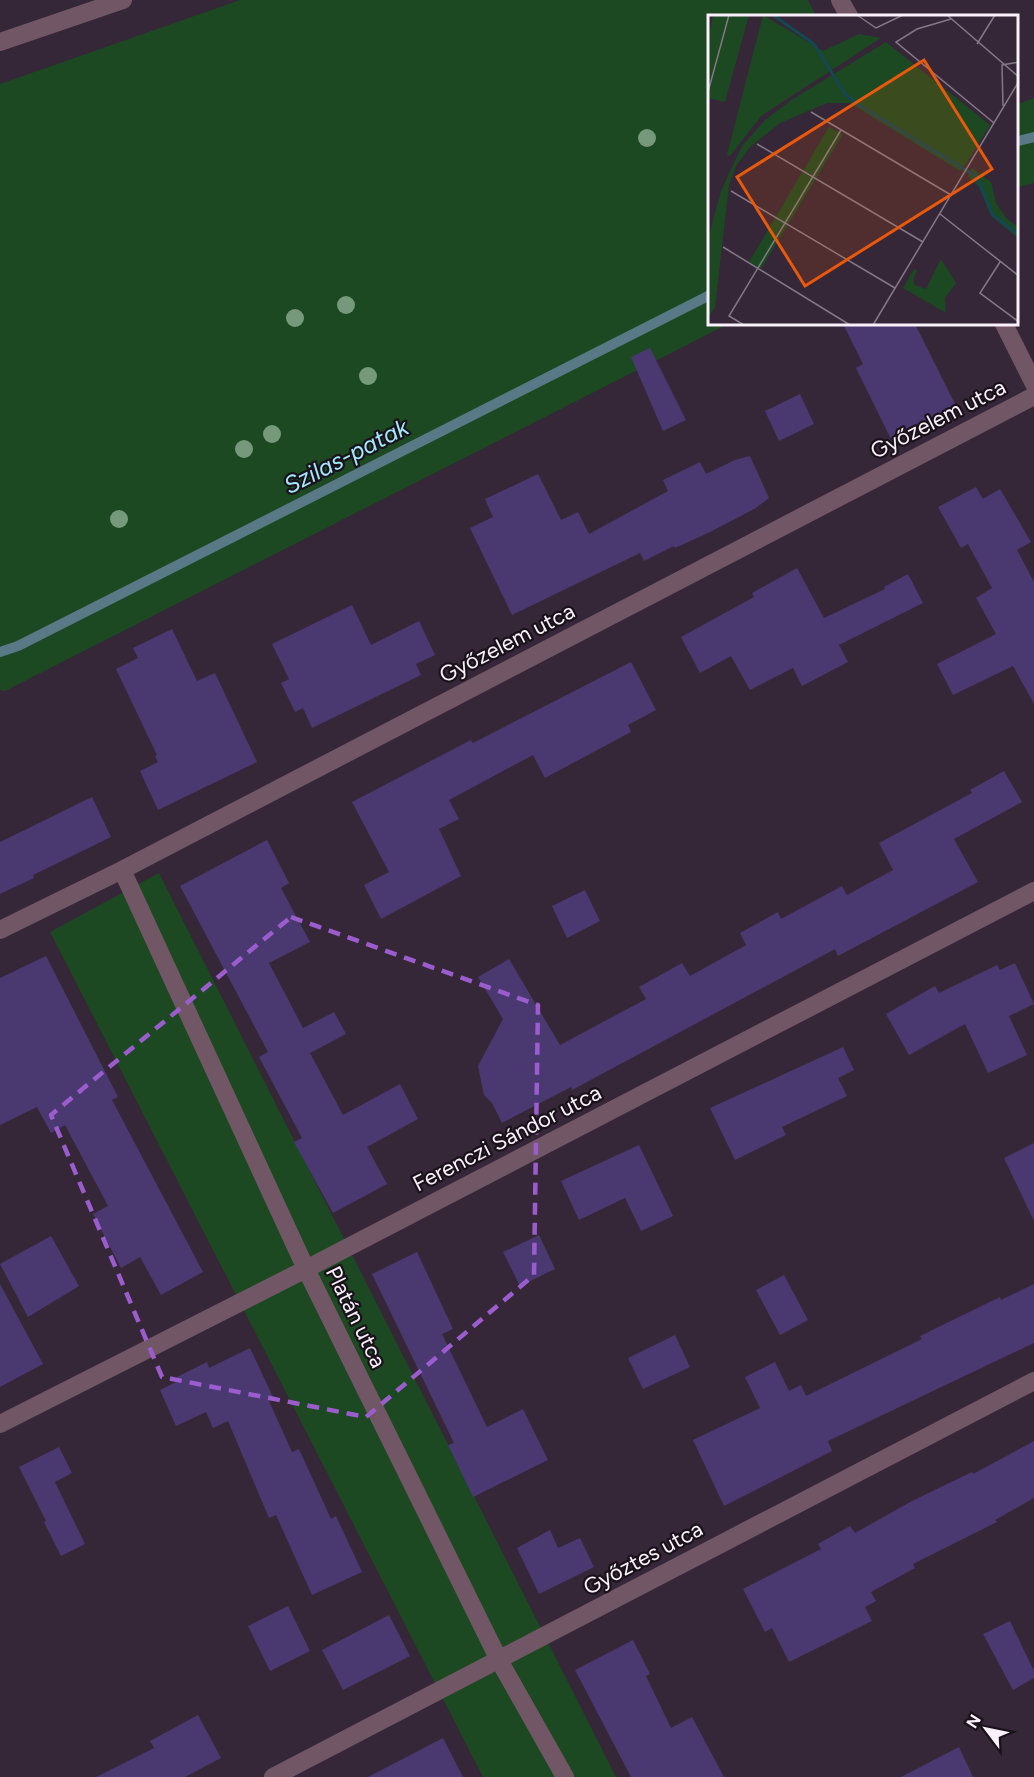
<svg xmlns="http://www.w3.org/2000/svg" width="1034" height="1777" viewBox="0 0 1034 1777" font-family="Figtree,sans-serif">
	<rect width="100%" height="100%" fill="#352737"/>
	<path fill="#1c4922" d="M 240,0 L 808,0 L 816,16 L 710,16 L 710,324 L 728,324 L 5,691 L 0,690 L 0,84 Z
		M 1034,98 L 1034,183 L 1018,187 L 1018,104 Z
		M 159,873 L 616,1777 L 483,1777 L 50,932 Z"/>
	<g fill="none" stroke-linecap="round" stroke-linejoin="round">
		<path stroke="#5a7986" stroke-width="10" d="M 1018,141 L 1034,137
			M 0,652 L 18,646 L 710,295"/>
	</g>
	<path fill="#4a3971" d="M 843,324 L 915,324 L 956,406 L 891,439 L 856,368 L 863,364 Z
		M 650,348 L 686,420 L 663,431 L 631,357 Z
		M 800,394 L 814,424 L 779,441 L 765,411 Z
		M 750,456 L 769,498 L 756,508 L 710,532 L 675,548 L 674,546 L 644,561 L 640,553 L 512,615 L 470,528 L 493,517 L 485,499 L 538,474 L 561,520 L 578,512 L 589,534 L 668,491 L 663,480 L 700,462 L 706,474 L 735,460 Z
		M 976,487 L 983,499 L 1000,489 L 1031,542 L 1017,550 L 1034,582 L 1034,704 L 1013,666 L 953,695 L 937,664 L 996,634 L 976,598 L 992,588 L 968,544 L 961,548 L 938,507 Z
		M 797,568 L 824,618 L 885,589 L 884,587 L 908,574 L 923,603 L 839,645 L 848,662 L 802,686 L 793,668 L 750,690 L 731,656 L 700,673 L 681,637 L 754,597 L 752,593 Z
		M 352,605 L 371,645 L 419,621 L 435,655 L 416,664 L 421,675 L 312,728 L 303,708 L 295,712 L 281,683 L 289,679 L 272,644 Z
		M 172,629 L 197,681 L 215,673 L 257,762 L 158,810 L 140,771 L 158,762 L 155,756 L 157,755 L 116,669 L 138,658 L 133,648 Z
		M 631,662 L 656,710 L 628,725 L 631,732 L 545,778 L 533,755 L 449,800 L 459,819 L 439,829 L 461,876 L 381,919 L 364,885 L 389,872 L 352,802 L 471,740 L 473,743 Z
		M 1004,771 L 1022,802 L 954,839 L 978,882 L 838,956 L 835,949 L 572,1090 L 571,1087 L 502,1123 L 492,1103 L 484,1095 L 478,1066 L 503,1019 L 478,977 L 509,959 L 560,1045 L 646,999 L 639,987 L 682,963 L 690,976 L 746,945 L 740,933 L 778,912 L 781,919 L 842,886 L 847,895 L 893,870 L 879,843 L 972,793 L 970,790 Z
		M 92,797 L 111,837 L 33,875 L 34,878 L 0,894 L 0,842 Z
		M 267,840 L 289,883 L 281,888 L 310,942 L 269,963 L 303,1028 L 334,1012 L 346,1034 L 310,1053 L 343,1115 L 400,1084 L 418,1119 L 367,1147 L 387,1184 L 333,1213 L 294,1142 L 302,1138 L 259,1057 L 268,1052 L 180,886 Z
		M 585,890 L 600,921 L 567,938 L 552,906 Z
		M 46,956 L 118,1097 L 112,1100 L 203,1272 L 161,1295 L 140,1257 L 121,1268 L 93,1214 L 108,1206 L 65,1125 L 51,1133 L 37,1107 L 0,1125 L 0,978 Z
		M 1015,963 L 1034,1004 L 1009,1016 L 1027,1055 L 988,1073 L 965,1024 L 909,1055 L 886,1014 L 935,986 L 939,993 L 997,965 L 1000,970 Z
		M 843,1047 L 854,1070 L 838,1078 L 847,1096 L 782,1127 L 786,1135 L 735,1160 L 710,1108 Z
		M 1034,1143 L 1034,1221 L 1004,1158 Z
		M 639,1145 L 673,1216 L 641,1231 L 625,1198 L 579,1220 L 561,1181 Z
		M 539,1235 L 555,1269 L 520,1286 L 503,1252 Z
		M 51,1236 L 79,1286 L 28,1317 L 0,1264 Z
		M 417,1252 L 453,1329 L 442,1334 L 487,1427 L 523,1409 L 548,1460 L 473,1497 L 448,1445 L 454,1443 L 372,1274 Z
		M 784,1275 L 808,1320 L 780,1335 L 756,1290 Z
		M 0,1284 L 43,1364 L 0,1387 Z
		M 1034,1284 L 1034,1343 L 828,1441 L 832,1451 L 724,1506 L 693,1440 L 760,1408 L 745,1377 L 775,1362 L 789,1391 L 801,1385 L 806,1396 L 922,1339 L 920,1336 L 1000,1297 L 1001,1300 Z
		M 675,1335 L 690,1367 L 643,1389 L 628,1358 Z
		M 250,1348 L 274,1399 L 269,1401 L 292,1452 L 299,1449 L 331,1519 L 336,1516 L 362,1572 L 312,1595 L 276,1515 L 269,1518 L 228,1421 L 213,1428 L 206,1412 L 176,1426 L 160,1390 L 178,1381 L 177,1377 L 207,1362 L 209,1368 Z
		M 1034,1441 L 1034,1498 L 995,1520 L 997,1522 L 913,1564 L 915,1568 L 871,1592 L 876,1601 L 865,1607 L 872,1621 L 789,1662 L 772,1628 L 765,1632 L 743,1589 L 821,1549 L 818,1544 L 850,1526 L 855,1533 L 912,1501 L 972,1472 L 973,1474 Z
		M 59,1447 L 72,1473 L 55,1482 L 85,1544 L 61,1556 L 44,1522 L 46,1521 L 19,1467 Z
		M 550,1530 L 558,1548 L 580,1538 L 594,1567 L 539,1594 L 517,1548 Z
		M 288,1606 L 310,1651 L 270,1671 L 248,1626 Z
		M 389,1615 L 410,1656 L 343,1690 L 322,1650 Z
		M 1010,1621 L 1034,1671 L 1034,1678 L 1013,1690 L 983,1634 Z
		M 633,1640 L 650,1674 L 646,1676 L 671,1728 L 692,1717 L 724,1777 L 631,1777 L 575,1670 Z
		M 198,1715 L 221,1758 L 185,1777 L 96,1777 L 154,1748 L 150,1741 Z
		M 443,1738 L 463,1777 L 368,1777 Z
		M 959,1747 L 973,1777 L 901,1777 Z"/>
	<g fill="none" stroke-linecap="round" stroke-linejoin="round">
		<path stroke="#715665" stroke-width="18" d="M 840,0 L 849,16
			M 0,42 L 123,0
			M 1004,324 L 1034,384
			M 122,870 L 306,1269 L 499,1660 L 565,1777
			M 0,930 L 122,870 L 1034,396
			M 0,1424 L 306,1269 L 1034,891
			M 273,1777 L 1034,1381"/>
	</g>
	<g fill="#75997a">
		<circle cx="647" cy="138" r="9"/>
		<circle cx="346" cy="305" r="9"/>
		<circle cx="295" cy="318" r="9"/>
		<circle cx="368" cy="376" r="9"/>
		<circle cx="272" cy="434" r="9"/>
		<circle cx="244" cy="449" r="9"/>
		<circle cx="119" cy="519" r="9"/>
	</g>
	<path fill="none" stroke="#9b5dce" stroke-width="4.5" stroke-dasharray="12 8" stroke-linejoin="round" d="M 291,917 L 538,1005 L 534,1275 L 366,1417 L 162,1377 L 51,1115 Z"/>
	<g text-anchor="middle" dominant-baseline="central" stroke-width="4.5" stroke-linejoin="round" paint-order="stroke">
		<g font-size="22" fill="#fbf1fc" stroke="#19121a">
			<text transform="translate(938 419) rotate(-27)">Győzelem utca</text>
			<text transform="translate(507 643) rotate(-27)">Győzelem utca</text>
			<text transform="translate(507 1138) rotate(-27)">Ferenczi Sándor utca</text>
			<text transform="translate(356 1317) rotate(64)">Platán utca</text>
			<text transform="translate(643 1558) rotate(-28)">Győztes utca</text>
		</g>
		<g font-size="24" font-style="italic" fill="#a3e7fb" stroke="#19121a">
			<text transform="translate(346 456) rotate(-27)">Szilas-patak</text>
		</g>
	</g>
	<g transform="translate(708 15)">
		<rect width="310" height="310" fill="#352737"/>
		<path d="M 5,0 L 41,0 L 17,87 L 0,83 L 0,25 ZM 55,0 L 115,36 L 151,19 L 173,23 L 53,101 L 22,141 L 19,140 ZM 178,27 L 282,110 L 258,149 L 252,156 L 142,88 L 119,88 L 72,108 L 42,132 L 28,151 L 21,170 L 7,292 L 0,303 L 0,224 L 13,176 L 34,131 L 57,105 L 85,84 ZM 121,112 L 135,119 L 53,254 L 41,247 ZM 264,153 L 283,167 L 288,188 L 299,204 L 310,212 L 310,223 L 283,201 L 271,172 L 260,161 ZM 233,244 L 248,268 L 237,283 L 238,298 L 195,273 L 206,254 L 209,255 L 205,265 L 207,270 L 218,274 Z" fill="#1c4922"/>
		<path fill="none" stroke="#154653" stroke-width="3" d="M 65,0 L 106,29 L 137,79 L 149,89 L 269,162 L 285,200 L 311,220"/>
		<path fill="none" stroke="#847886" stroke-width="1.5" d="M 149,0 L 168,13 L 195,0M 239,0 L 311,62M 243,4 L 209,14 L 188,27 L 286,108M 269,29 L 287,0M 0,77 L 21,0M 295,91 L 294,50 L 311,47M 103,97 L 243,180M 49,129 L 215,227M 23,176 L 187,273M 232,199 L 311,261M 15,232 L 142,310M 292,247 L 272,278 L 311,307M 36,310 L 21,301 L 133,115M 165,310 L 311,66"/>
		<path fill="#e8590c" fill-opacity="0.15" stroke="#e8590c" stroke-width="3" d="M 216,45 L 284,154 L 97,271 L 29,162 Z"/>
		<rect width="310" height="310" fill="none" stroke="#fbf1fc" stroke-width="3"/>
	</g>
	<g transform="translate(986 1729) rotate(302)" stroke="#19121a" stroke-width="4.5" paint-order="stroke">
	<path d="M0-4.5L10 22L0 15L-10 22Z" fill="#fbf1fc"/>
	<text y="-9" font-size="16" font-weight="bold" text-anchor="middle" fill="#fbf1fc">N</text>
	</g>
</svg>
